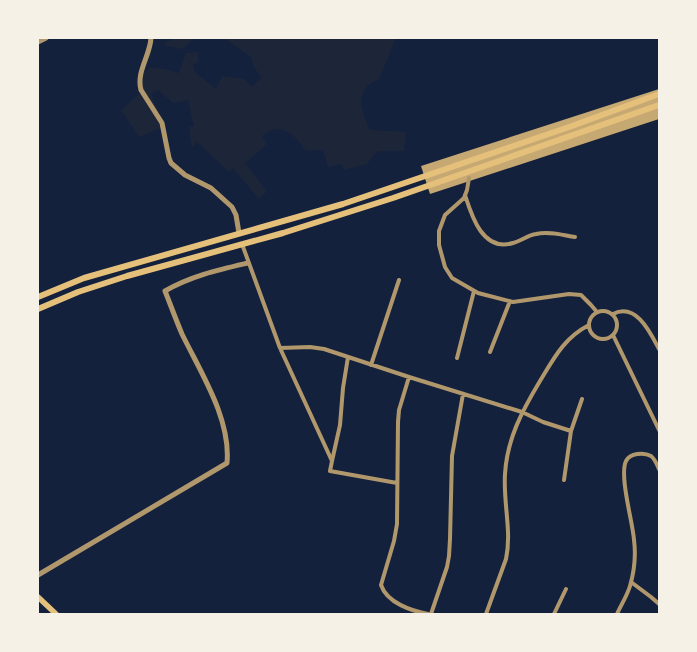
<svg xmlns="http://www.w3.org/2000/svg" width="697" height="652" viewBox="0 0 697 652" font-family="'Exo 2',sans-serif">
	<rect width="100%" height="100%" fill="#14213d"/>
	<path fill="#1d2539" d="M 173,38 L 194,38 L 183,49 L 163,45 Z
		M 224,38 L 396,38 L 379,79 C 354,89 360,109 370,130 L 406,132 L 404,151 L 379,151 L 375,154 L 367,164 L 344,170 L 342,164 L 328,167 L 323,150 L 306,151 C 294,135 281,119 262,136 L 267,144 L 245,163 L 267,191 L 259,199 L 233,168 L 229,172 L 197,142 L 192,147 L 189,127 L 194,126 L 188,100 L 173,103 L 158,90 L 151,93 L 163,127 L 139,137 L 121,110 L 142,91 C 142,86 142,79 143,75 C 148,61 170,71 179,73 L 186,53 L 198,52 L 198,62 L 193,65 L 195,72 L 216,89 L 222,76 L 245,79 L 251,87 L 262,78 L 253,66 L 251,57 Z"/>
	<path fill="#c6a872" d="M 659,89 L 659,119 L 430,194 L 421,166 Z"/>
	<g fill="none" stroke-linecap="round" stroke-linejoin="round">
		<path stroke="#b1986c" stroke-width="4" d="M 469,178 L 467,190 L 464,198 L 445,215 L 439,231 L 439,245 L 445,267 L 452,278 L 478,293 L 513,302 L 569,294 L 581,295 L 591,305 L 597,312
			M 465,195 C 472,217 483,252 513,243 C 521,241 528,235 536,234 C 549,231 562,235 575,237
			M 242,244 L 280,348 L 332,461 L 330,471 L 397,483
			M589 325a14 14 0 1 1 28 0a14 14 0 1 1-28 0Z
			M 613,314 C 636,302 650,332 659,349
			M 613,335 L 659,430
			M 280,348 L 310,347 L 324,349 L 409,377 L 522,412 L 543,422 L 571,431
			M 490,352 L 510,301
			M 457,358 L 474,291
			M 371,365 L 399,280
			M 409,377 L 399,410 L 398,422 L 397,524 L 394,541 L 381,585 C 387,603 412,611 428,614
			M 332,461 L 340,425 L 343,388 L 348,357
			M 564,480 L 571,431 L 582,399
			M 631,582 L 651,597 L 659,604
			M 431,614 L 447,567 L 449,556 L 450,539 L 452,456 L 463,394
			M 486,614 L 506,559 C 512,531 503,503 505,474 C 507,439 522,411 540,381 C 554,358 564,338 589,325
			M 554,614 L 566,589
			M 617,614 C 621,605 627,596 630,586 C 634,572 636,555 634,540 C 633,523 619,476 626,461 C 630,453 644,452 651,456 C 655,459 657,465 659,469"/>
		<path stroke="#b1986c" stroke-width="5" d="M 151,38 C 150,56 136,72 141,90 L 162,123 L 169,158 L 171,163 L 185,175 L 211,188 L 232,207 L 236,215 L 239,233
			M 38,42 L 46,38
			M 38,575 L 227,463 C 231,419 201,373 182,334 C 176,320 171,306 165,291 C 191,276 218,270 248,263"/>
		<path stroke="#e5c07b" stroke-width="5.5" d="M 38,597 L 56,614"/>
		<path stroke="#e5c07b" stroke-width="6" d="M 38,297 L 84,278 L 343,204 L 572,126 L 659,94
			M 38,309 L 78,292 L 127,276 L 283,233 L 393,198 L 659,105"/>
	</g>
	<rect width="697" height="652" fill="none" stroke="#f6f1e7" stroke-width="78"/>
</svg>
